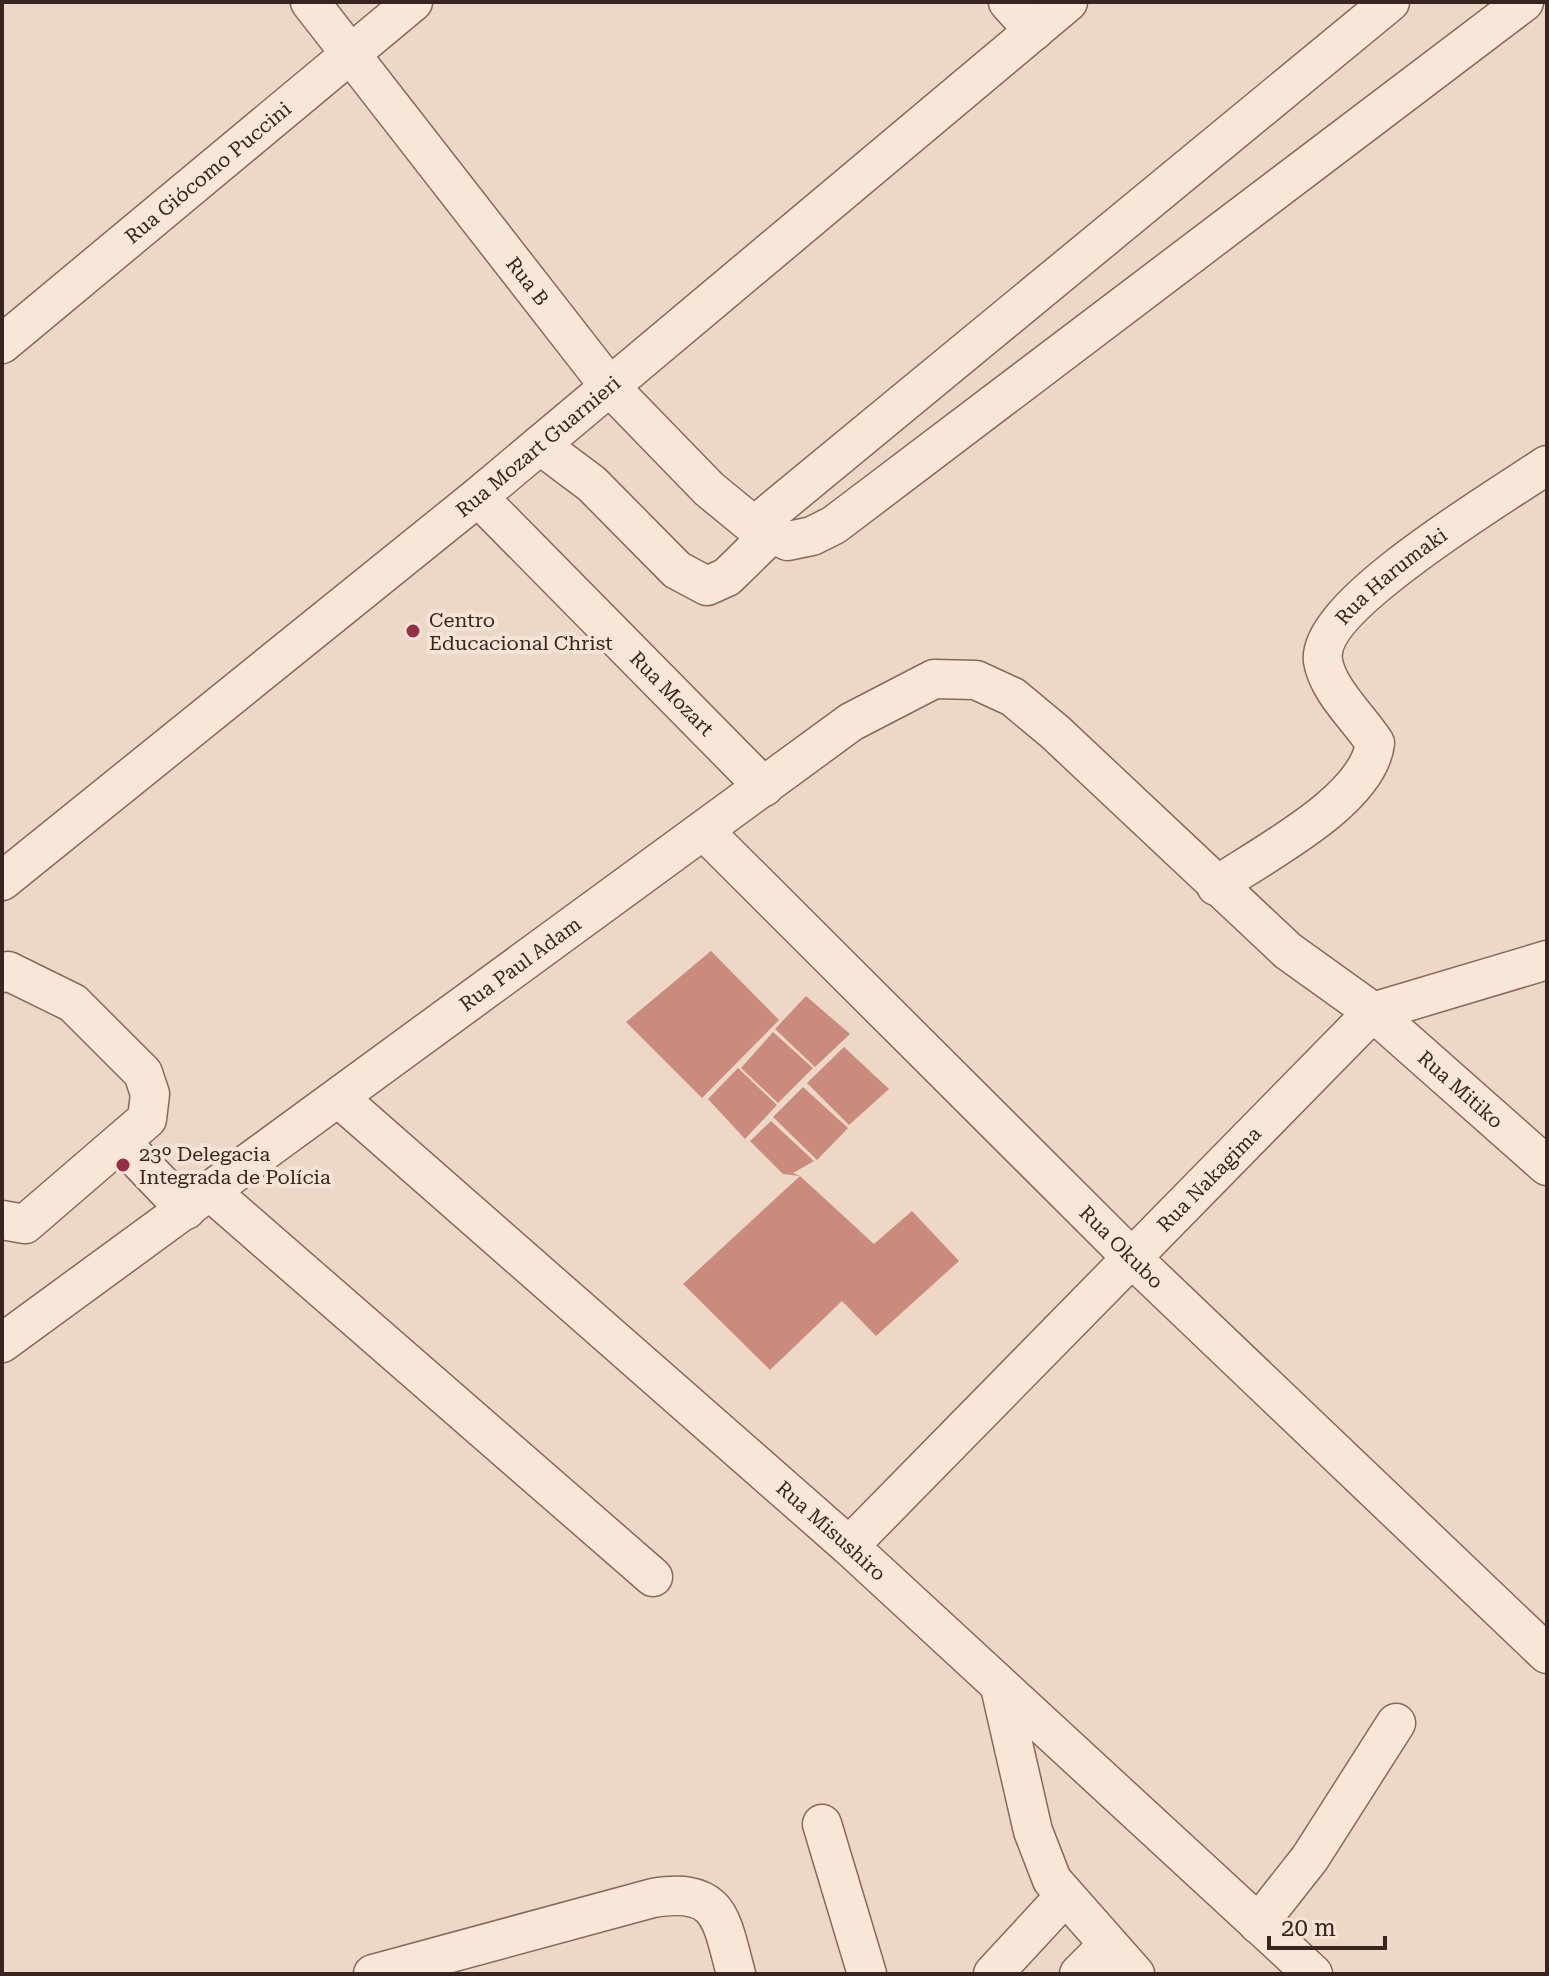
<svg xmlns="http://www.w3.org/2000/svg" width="1549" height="1976" viewBox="0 0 1549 1976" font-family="'Roboto Serif',serif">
	<rect width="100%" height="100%" fill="#edd7c6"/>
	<path fill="#ca8a7d" d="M 711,951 L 779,1020 L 702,1098 L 626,1022 Z
		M 806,996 L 850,1034 L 815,1067 L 775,1029 Z
		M 773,1032 L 813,1068 L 778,1103 L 741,1068 Z
		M 844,1047 L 889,1089 L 849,1125 L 807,1083 Z
		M 738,1068 L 777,1105 L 745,1139 L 708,1099 Z
		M 803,1087 L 848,1128 L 817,1160 L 773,1117 Z
		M 771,1121 L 814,1161 L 793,1173 L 800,1176 L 783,1174 L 750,1141 Z
		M 800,1176 L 874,1244 L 912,1211 L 959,1261 L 876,1336 L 842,1301 L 770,1370 L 683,1284 Z"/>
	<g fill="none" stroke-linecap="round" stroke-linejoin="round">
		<defs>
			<g id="minor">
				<path id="s1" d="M 310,2 L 610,387 L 709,489 L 754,526 L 788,541 L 812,536 L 834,525 L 1524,2"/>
				<path d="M 1008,2 L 1034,31"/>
				<path id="s2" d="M 2,344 L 413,2"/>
				<path d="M 540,445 L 592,484 L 677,570 L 707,586 L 727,577 L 771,534"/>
				<path id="s3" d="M 478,497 L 764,787"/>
				<path d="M 754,526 L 1390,2"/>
				<path id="s4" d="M 705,832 L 1134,1260 L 1547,1654"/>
				<path id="s5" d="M 2,881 L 478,497 L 1068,2"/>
				<path id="s6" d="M 1216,886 C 1263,854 1368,801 1375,743 C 1359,718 1328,691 1323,661 C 1315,606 1503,495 1547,465"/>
				<path d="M 2,973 L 8,971 L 73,1003 L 143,1073 L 150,1094 L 147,1119 L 25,1224 L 2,1220"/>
				<path id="s7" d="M 340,1099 L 849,1546 L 1313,1974"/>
				<path d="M 122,1143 L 186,1210"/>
				<path d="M 211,1192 L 653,1577"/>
				<path id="s8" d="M 2,1343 L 851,722 L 934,679 L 976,680 L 1013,697 L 1055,732 L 1288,951 L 1373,1012 L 1547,1166"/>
				<path id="s9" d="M 849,1546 L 1373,1012 L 1547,960"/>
				<path d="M 1000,1687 L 1033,1831 L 1052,1880 L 1135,1974"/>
				<path d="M 822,1824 L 867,1974"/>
				<path d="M 1258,1924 L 1310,1858 L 1396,1723"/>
				<path d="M 373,1974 L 653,1898 C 721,1887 721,1919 736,1974"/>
				<path d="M 993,1974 L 1065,1896"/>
				<path d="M 1079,1974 L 1107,1946"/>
			</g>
		</defs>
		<use href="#minor" stroke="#88685c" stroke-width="41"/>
		<use href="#minor" stroke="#f8e7d9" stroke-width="38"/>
	</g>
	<g fill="#952e48" stroke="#f5e4d5" stroke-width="3">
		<circle cx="413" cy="631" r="8"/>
		<circle cx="123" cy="1165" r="8"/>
	</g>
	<g text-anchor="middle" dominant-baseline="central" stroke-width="8" stroke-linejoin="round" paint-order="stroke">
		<g font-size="20" fill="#38251f" stroke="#f5e4d5">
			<text stroke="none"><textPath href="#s2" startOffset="268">Rua Giócomo Puccini</textPath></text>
			<text stroke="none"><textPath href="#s1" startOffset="354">Rua B</textPath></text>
			<text stroke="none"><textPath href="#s5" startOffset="690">Rua Mozart Guarnieri</textPath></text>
			<text stroke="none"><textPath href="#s6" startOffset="430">Rua Harumaki</textPath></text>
			<text stroke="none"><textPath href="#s3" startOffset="276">Rua Mozart</textPath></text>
			<text stroke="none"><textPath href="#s8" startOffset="642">Rua Paul Adam</textPath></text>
			<text stroke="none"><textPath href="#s8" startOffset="1824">Rua Mitiko</textPath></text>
			<text stroke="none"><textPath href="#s9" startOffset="514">Rua Nakagima</textPath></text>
			<text stroke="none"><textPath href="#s4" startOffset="588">Rua Okubo</textPath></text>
			<text stroke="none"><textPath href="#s7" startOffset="654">Rua Misushiro</textPath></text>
		</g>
		<g font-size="20" fill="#38251f" stroke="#f5e4d5" text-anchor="start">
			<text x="429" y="620">Centro<tspan x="429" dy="23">Educacional Christ</tspan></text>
			<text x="139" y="1154">23º Delegacia<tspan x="139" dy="23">Integrada de Polícia</tspan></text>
		</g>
	</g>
	<rect width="1549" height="1976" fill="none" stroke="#38251f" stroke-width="8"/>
	<path d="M1269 1936v12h116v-12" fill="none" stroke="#38251f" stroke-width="4"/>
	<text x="1281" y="1936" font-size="24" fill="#38251f" stroke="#f5e4d5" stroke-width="6" paint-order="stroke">20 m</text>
</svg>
